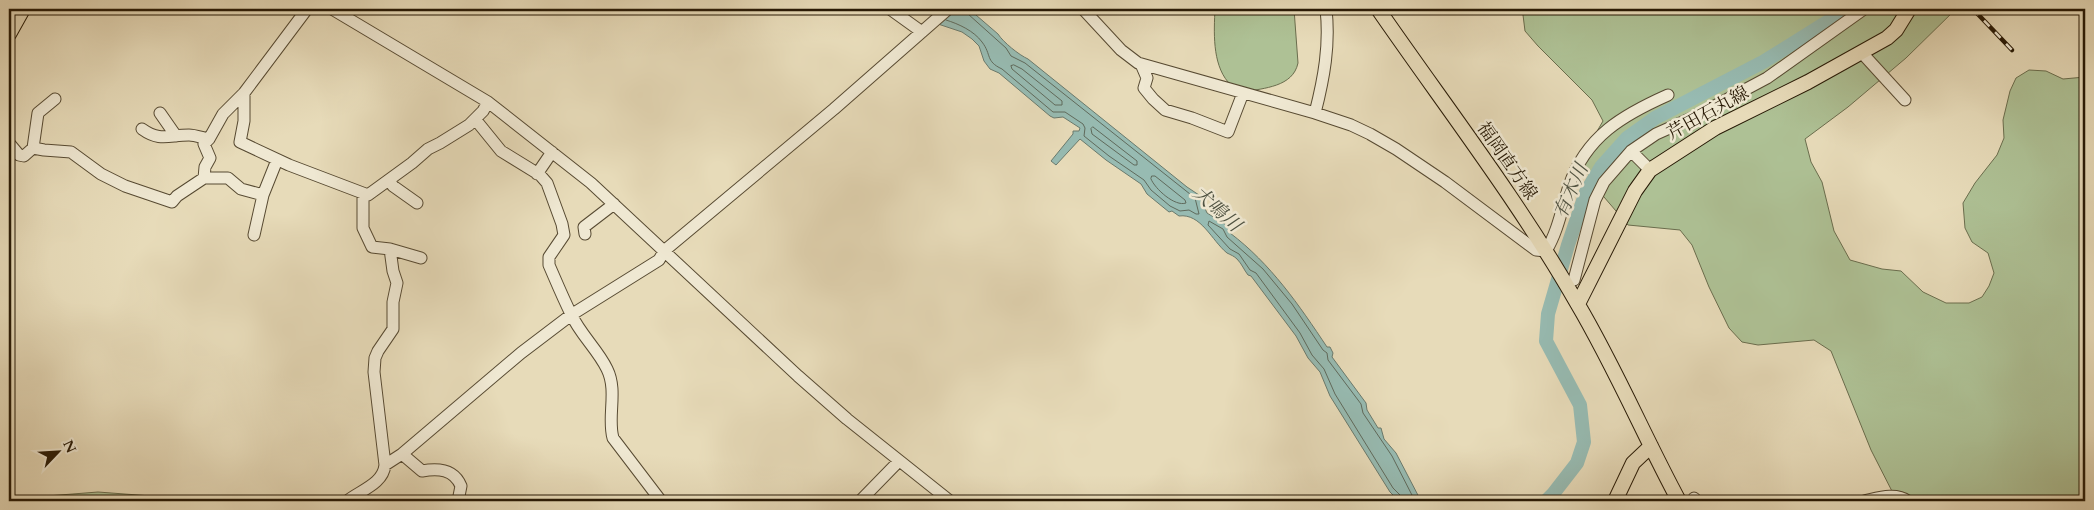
<svg xmlns="http://www.w3.org/2000/svg" width="2094" height="510" viewBox="0 0 2094 510" font-family="Cardo,'Noto Serif JP',serif">
	<rect width="100%" height="100%" fill="#e7dbb9"/>
	<filter id="stains"><feTurbulence type="fractalNoise" baseFrequency=".004" numOctaves="4"/><feColorMatrix values="0 0 0 0 .2 0 0 0 0 .09 0 0 0 0 .02 0 0 0 .5 -.17"/></filter>
	<radialGradient id="worn" r=".72"><stop offset=".6" stop-color="#630" stop-opacity="0"/><stop offset="1" stop-color="#630" stop-opacity=".3"/></radialGradient>
	<path fill="#aec195" stroke="#6a6d4d" d="M 1215,9 L 1294,9 L 1298,63 C 1293,87 1264,88 1244,92 C 1239,89 1231,86 1228,82 C 1212,63 1214,31 1215,9 Z
		M 1528,9 L 1956,9 L 1906,58 L 1848,107 L 1805,139 L 1811,162 L 1822,182 L 1834,231 L 1850,260 L 1882,269 L 1901,271 L 1923,292 L 1946,303 L 1969,303 L 1982,297 L 1989,286 L 1994,273 L 1988,253 L 1972,242 L 1965,228 L 1963,203 L 1975,183 L 1997,155 L 2004,138 L 2003,120 L 2010,91 L 2016,78 L 2029,70 L 2046,71 L 2063,79 L 2085,77 L 2085,501 L 1897,501 L 1871,450 L 1831,351 L 1814,340 L 1758,345 L 1742,342 L 1729,328 L 1709,287 L 1692,245 L 1680,230 L 1628,225 L 1592,183 L 1584,165 L 1592,140 L 1603,121 L 1592,100 L 1538,46 L 1525,31 L 1523,15 Z
		M 98,492 L 191,499 L 305,496 L 308,501 L 9,501 L 9,499 Z"/>
	<path fill="#97bbb2" stroke="#6a7a6d" d="M 921,9 L 969,9 L 998,34 C 1003,42 1019,55 1028,59 L 1187,187 L 1199,195 L 1207,213 L 1228,226 L 1230,233 C 1271,264 1299,305 1327,347 L 1330,347 L 1333,353 L 1332,357 L 1366,403 L 1367,410 L 1378,428 L 1381,428 L 1384,439 L 1396,453 L 1421,501 L 1399,501 L 1390,492 L 1330,396 L 1320,372 L 1308,358 L 1296,336 L 1251,276 L 1248,275 C 1244,270 1242,264 1237,259 C 1234,256 1231,255 1227,253 C 1212,241 1201,213 1179,216 L 1172,211 L 1169,212 L 1147,194 L 1141,184 L 1106,160 L 1080,139 L 1056,165 L 1051,161 L 1073,134 L 1073,131 L 1079,131 L 1080,128 L 1063,117 L 1054,118 L 1050,116 L 999,73 L 990,69 L 984,61 L 979,46 L 972,39 L 962,32 L 938,24 L 932,14 Z"/>
	<g fill="none" stroke-linecap="round" stroke-linejoin="round">
		<path stroke="#5f6a5c" stroke-width="1" d="M 946,20 C 959,24 974,31 982,42 C 992,55 985,61 1002,69 L 1053,112 L 1065,112 L 1083,124 L 1085,128 L 1084,136 L 1109,156 L 1144,180 L 1151,190 L 1170,206 L 1180,211 L 1189,210 L 1196,214 L 1199,214 L 1195,198 L 1025,63 L 1011,56 L 1006,48 L 968,14 L 966,9
			M 1014,65 L 1022,69 L 1062,101 L 1062,105 L 1055,105 L 1012,69 L 1011,66 Z
			M 1093,127 L 1137,161 L 1137,165 L 1134,165 L 1092,134 L 1091,129 Z
			M 1152,176 L 1155,176 L 1185,200 L 1186,203 C 1175,207 1155,189 1151,179 Z
			M 1403,501 L 1402,497 L 1393,488 L 1335,394 L 1324,369 L 1312,355 L 1300,333 L 1256,273 L 1250,270 L 1239,254 L 1230,249 L 1208,225 L 1209,221 L 1223,229 L 1227,237 L 1263,269 L 1292,304 L 1323,350 L 1327,353 L 1328,360 L 1361,404 L 1363,413 L 1392,456 L 1415,501"/>
		<path stroke="#97bbb2" stroke-width="14" d="M 1546,501 L 1553,494 L 1577,463 L 1584,442 L 1580,405 L 1546,341 L 1548,314 L 1568,245 L 1586,192 L 1601,167 L 1627,138 L 1655,118 L 1763,62 L 1848,9"/>
		<defs>
			<path id="minor" d="M 332,9 L 488,102 L 591,183 L 798,376 L 847,419 L 950,501
				M 890,9 L 922,32
				M 1083,9 L 1121,50 L 1138,63 L 1315,113 L 1351,125 L 1370,134 L 1396,149 L 1445,182 L 1536,250 L 1546,251 C 1558,231 1562,208 1569,186 C 1586,136 1623,115 1668,95
				M 1862,53 L 1905,100
				M 1141,64 L 1147,78 L 1144,88 L 1153,99 L 1165,110 L 1192,118 L 1228,132 L 1243,93
				M 244,93 L 244,121 L 240,142 L 289,165 L 368,195 L 412,163 L 428,149 L 440,143 L 469,125 L 483,111 L 488,102
				M 160,113 L 176,136
				M 1315,113 C 1324,78 1330,45 1326,9
				M 475,119 L 501,151 L 540,175 L 547,183 L 562,224 L 564,235 L 549,257 L 549,265 C 556,281 563,298 571,314 C 580,334 598,350 607,369 C 618,391 607,417 613,438 L 661,501
				M 142,129 C 160,142 169,135 189,135 C 195,135 203,138 209,139
				M 9,143 L 19,155 L 24,156 L 33,148 L 44,150 L 71,152 L 101,174 L 125,186 L 172,202 L 177,196 L 204,178 L 205,167 L 210,158 L 204,144 L 209,139 L 223,114 L 244,93 L 307,9
				M 33,148 L 38,113 L 55,99
				M 1631,151 L 1650,170
				M 537,174 L 552,152
				M 204,178 L 228,178 L 241,189 L 263,195 L 277,160
				M 389,180 L 393,186 L 417,203
				M 585,234 L 584,227 L 614,204
				M 254,235 L 263,195
				M 390,249 L 421,258
				M 1574,280 L 1595,200 L 1604,182 L 1631,151 L 1656,134 L 1694,117 L 1767,78 L 1864,9
				M 402,454 L 422,471 C 438,468 454,469 461,486 L 458,501
				M 385,465 L 402,454 L 521,353 L 571,315 L 659,260 L 664,251 L 834,109 L 948,9
				M 1694,498 L 1697,501
				M 347,501 C 361,490 383,484 385,465 L 374,372 L 375,358 L 378,351 L 393,329 L 393,302 L 397,283 L 393,271 L 390,249 L 372,247 L 363,228 L 363,195
				M 860,501 L 899,461
				M 1864,501 C 1878,498 1895,492 1908,501"/>
			<path id="major" d="M 1378,9 C 1445,106 1518,200 1577,303 C 1615,367 1644,436 1679,501
				M 9,34 L 23,9
				M 1578,304 L 1635,191 L 1650,170 L 1715,128 L 1808,82 L 1887,38 L 1896,30 L 1909,9
				M 1615,501 L 1633,463 L 1651,446"/>
		</defs>
		<use href="#minor" stroke="#574a32" stroke-width="13"/>
		<use href="#major" stroke="#271905" stroke-width="16"/>
		<use href="#minor" stroke="#efe8d2" stroke-width="11"/>
		<use href="#major" stroke="#e7dbb9" stroke-width="14"/>
		<defs>
			<path id="rail" d="M 1973,9 L 2012,50"/>
		</defs>
		<use href="#rail" stroke="#271905" stroke-width="4.5"/>
		<use href="#rail" stroke="#efe8d2" stroke-width="2.5" stroke-dasharray="8" stroke-linecap="butt"/>
	</g>
	<g text-anchor="middle" dominant-baseline="central" stroke-width="5" stroke-linejoin="round" paint-order="stroke">
		<g font-size="18" fill="#271905" stroke="#efe8d2">
			<text transform="translate(1708 113) rotate(-29)">芹田石丸線</text>
			<text transform="translate(1507 161) rotate(55)">福岡直方線</text>
		</g>
		<g font-size="19" font-style="italic" fill="#4e5242" stroke="#efe8d2">
			<text transform="translate(1571 191) rotate(-66)">有木川</text>
			<text transform="translate(1217 209) rotate(42)">犬鳴川</text>
		</g>
	</g>
	<rect width="2094" height="510" fill="none" stroke="#e7dbb9" stroke-width="30"/>
	<rect x="10" y="10" width="2074" height="490" fill="none" stroke="#271905" stroke-width="2.5"/>
	<rect x="15" y="15" width="2064" height="480" fill="none" stroke="#271905"/>
	<g transform="translate(58 452) rotate(65)" stroke="#efe8d2" stroke-width="4" paint-order="stroke">
	<path d="M0-4L9 19L0 12L-9 19Z" fill="#271905"/>
	<text y="-8" font-size="14" font-weight="bold" text-anchor="middle" fill="#271905">N</text>
	</g>
	<rect width="100%" height="100%" filter="url(#stains)"/>
	<rect width="100%" height="100%" fill="url(#worn)"/>
</svg>
